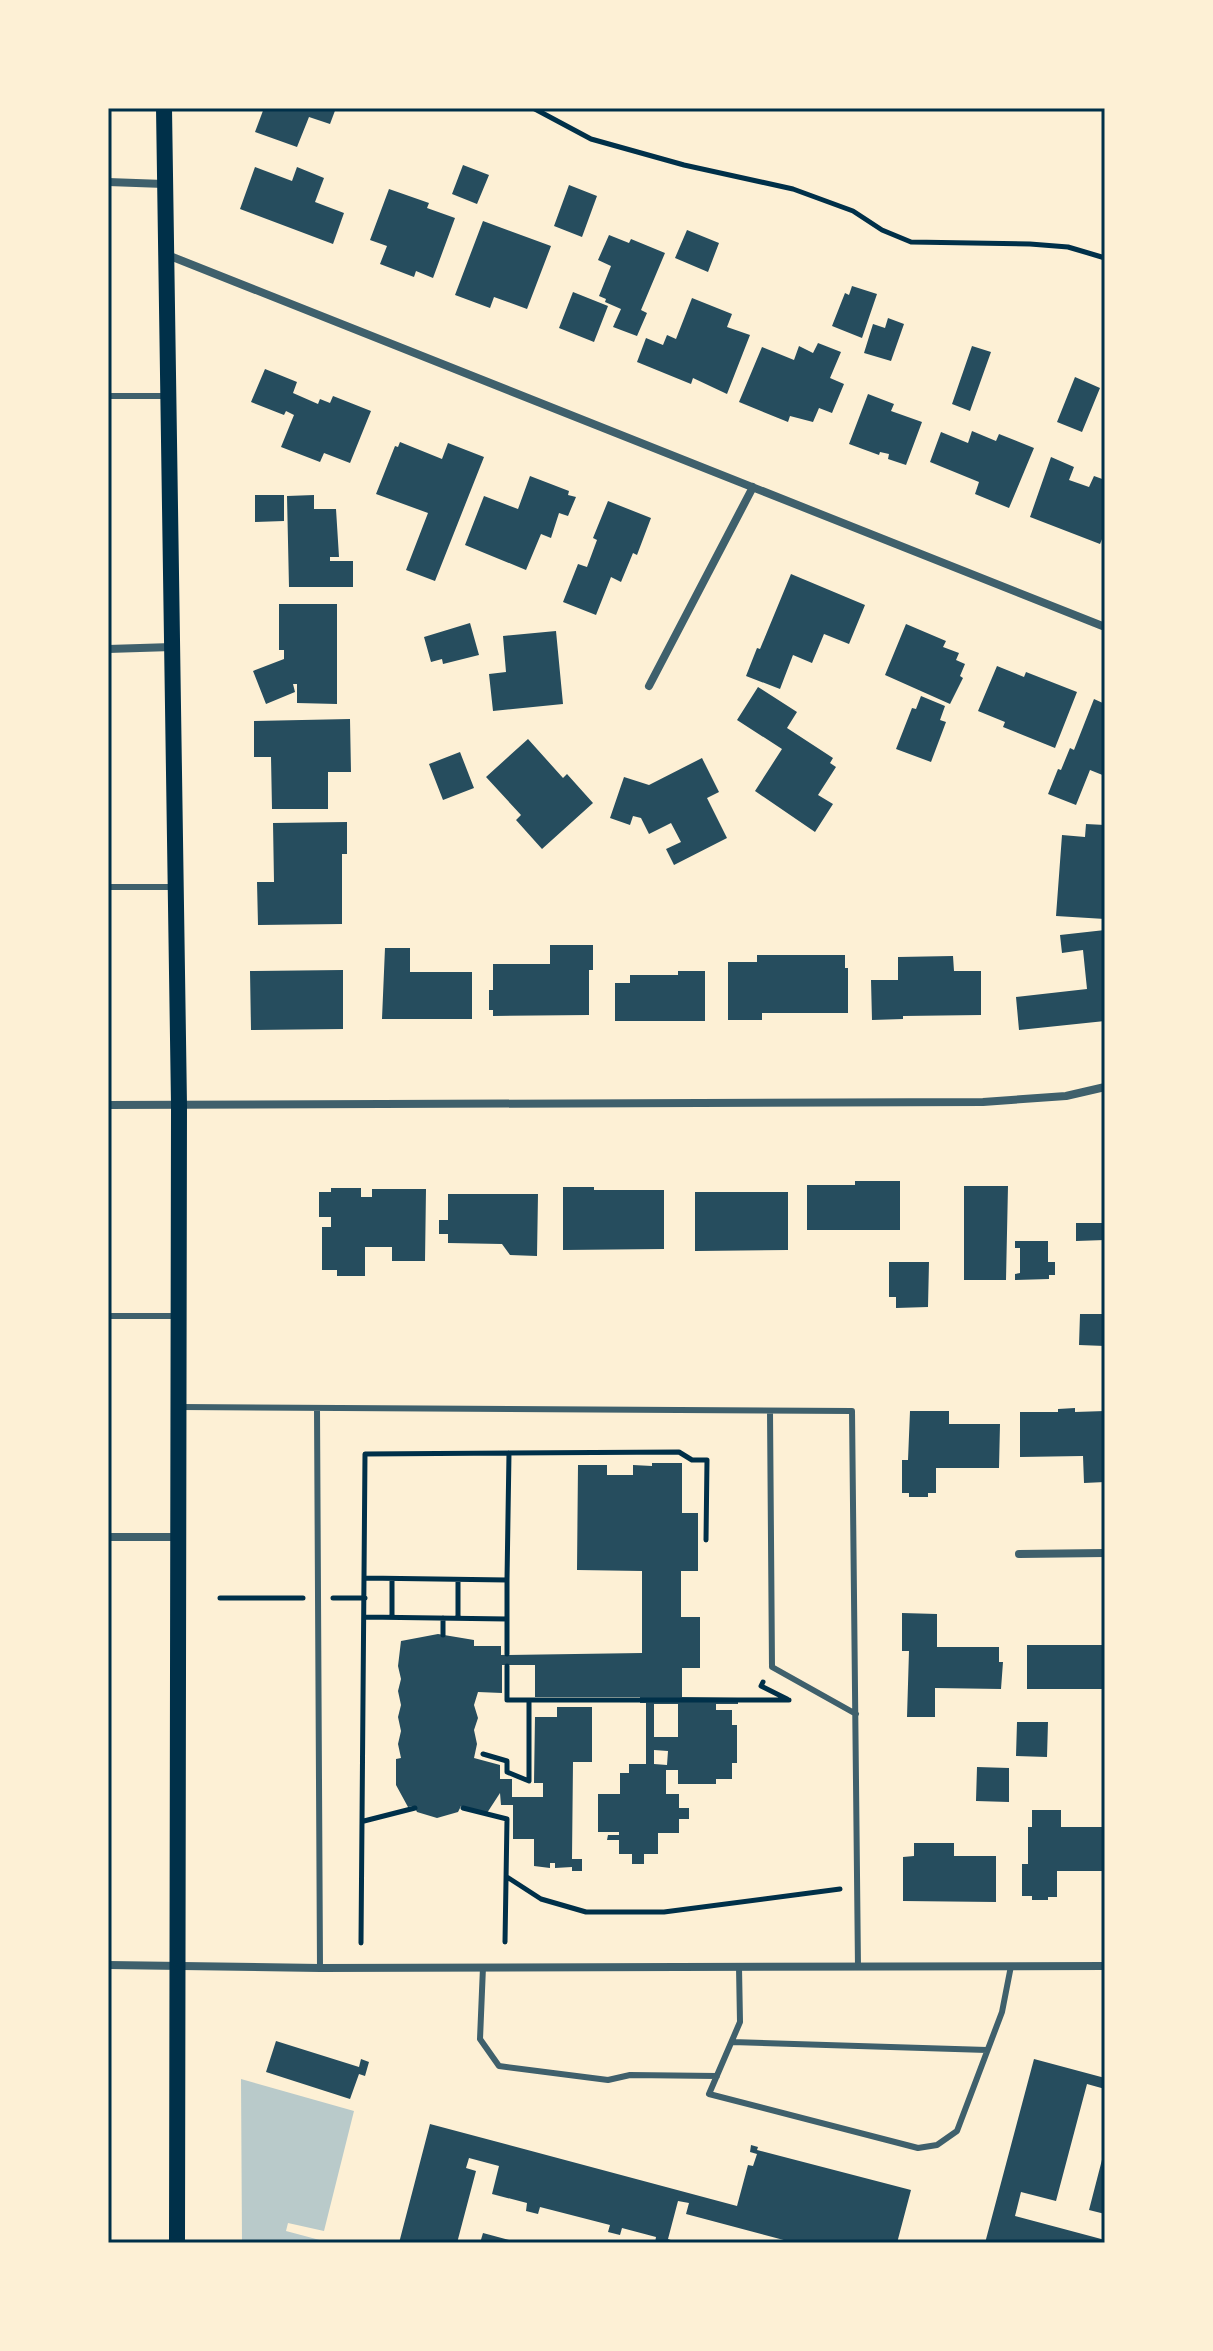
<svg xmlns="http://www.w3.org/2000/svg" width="1213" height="2351" viewBox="0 0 1213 2351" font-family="Rubik,sans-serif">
	<rect width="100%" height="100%" fill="#fdf0d5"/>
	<path fill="#b9caca" d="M 241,2079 L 354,2111 L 324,2231 L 288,2223 L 286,2231 L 331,2243 L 242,2243 Z"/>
	<path fill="#264d5e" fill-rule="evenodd" d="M 264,108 L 336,108 L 330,124 L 309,117 L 297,147 L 255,132 Z
		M 463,165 L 489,175 L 477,204 L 452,194 Z
		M 255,167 L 292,181 L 297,167 L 324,178 L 315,202 L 344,213 L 333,244 L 240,209 Z
		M 569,185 L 597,196 L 582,237 L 554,226 Z
		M 389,189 L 429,203 L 427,208 L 455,218 L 433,278 L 416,271 L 414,277 L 380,264 L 387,246 L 370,240 Z
		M 483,221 L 551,246 L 527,309 L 494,297 L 490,308 L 455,295 Z
		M 687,230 L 719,243 L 708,272 L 675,258 Z
		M 609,235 L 629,243 L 631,239 L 665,253 L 641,310 L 647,313 L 637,336 L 613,327 L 621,309 L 605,302 L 606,299 L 599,296 L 611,266 L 598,260 Z
		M 852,286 L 877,294 L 862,338 L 832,326 L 845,293 L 849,295 Z
		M 573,292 L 608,306 L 594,342 L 559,328 Z
		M 692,298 L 732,314 L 727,327 L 750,335 L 727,394 L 693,378 L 691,384 L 637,362 L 646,338 L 663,345 L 667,335 L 676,339 Z
		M 888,318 L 904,324 L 891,361 L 864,353 L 873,324 L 885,328 Z
		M 818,343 L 841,352 L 830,378 L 844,384 L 832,413 L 819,408 L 813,422 L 790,416 L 788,422 L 739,402 L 762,347 L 794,360 L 799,346 L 813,353 Z
		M 972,346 L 991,352 L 970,411 L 952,404 Z
		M 265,369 L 297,382 L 293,393 L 318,404 L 320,399 L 330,403 L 333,396 L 371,411 L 350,463 L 324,453 L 320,462 L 281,447 L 294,415 L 286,411 L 284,415 L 251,402 Z
		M 1075,377 L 1100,388 L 1082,432 L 1057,422 Z
		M 868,394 L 894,404 L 891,411 L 922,422 L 906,465 L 888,459 L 889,454 L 880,452 L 879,455 L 849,444 Z
		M 972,431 L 996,441 L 999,434 L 1034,448 L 1009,508 L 975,494 L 979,482 L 930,462 L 941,432 L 968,443 Z
		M 400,442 L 442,459 L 448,443 L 484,457 L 435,581 L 406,570 L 428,513 L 376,494 L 395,446 L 398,447 Z
		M 1051,457 L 1074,467 L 1069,480 L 1089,487 L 1094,476 L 1105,480 L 1105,532 L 1100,544 L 1030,517 Z
		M 530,476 L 569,491 L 568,495 L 576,497 L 568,516 L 559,513 L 551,538 L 541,534 L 526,570 L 465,545 L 484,496 L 518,509 Z
		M 255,495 L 284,495 L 284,521 L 255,522 Z
		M 314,495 L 314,509 L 336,509 L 339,557 L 330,557 L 330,561 L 353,561 L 353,587 L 289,587 L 287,496 Z
		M 608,501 L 651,518 L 637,555 L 633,553 L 621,582 L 611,577 L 596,615 L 563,602 L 578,564 L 587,567 L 597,540 L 593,538 Z
		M 791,574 L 865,605 L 849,644 L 824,634 L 812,663 L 793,655 L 780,689 L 746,676 L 757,648 L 760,649 Z
		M 279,604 L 337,604 L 337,704 L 297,703 L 297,684 L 293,684 L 295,692 L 266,704 L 253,671 L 284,659 L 284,650 L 279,650 Z
		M 470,623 L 479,655 L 443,664 L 442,659 L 431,662 L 424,637 Z
		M 906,624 L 946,641 L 943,647 L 959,653 L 956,660 L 965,664 L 960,676 L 963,678 L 950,704 L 885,675 Z
		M 556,631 L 563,704 L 493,711 L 489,674 L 506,672 L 503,636 Z
		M 997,666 L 1024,677 L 1026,672 L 1077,692 L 1055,748 L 1003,727 L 1005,722 L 978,711 Z
		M 758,687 L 797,712 L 787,728 L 833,758 L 830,763 L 836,767 L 818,795 L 833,804 L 815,832 L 755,791 L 782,749 L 737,720 Z
		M 921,696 L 945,706 L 940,720 L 946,722 L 931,762 L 896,749 L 912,708 L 916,709 Z
		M 1094,699 L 1105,704 L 1105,776 L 1090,770 L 1076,805 L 1048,794 L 1058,769 L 1061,770 L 1070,748 L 1074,750 Z
		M 350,719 L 351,772 L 328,772 L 328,809 L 272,809 L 271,757 L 254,757 L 254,721 Z
		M 528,739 L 563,778 L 567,774 L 593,803 L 542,849 L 516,820 L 521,815 L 486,777 Z
		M 460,752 L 474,788 L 443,800 L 429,764 Z
		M 702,758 L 719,792 L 707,798 L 727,838 L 674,865 L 666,849 L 681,842 L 671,823 L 649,834 L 641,818 L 633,816 L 630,825 L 610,818 L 624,777 L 649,785 Z
		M 347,822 L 347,854 L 342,854 L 342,924 L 258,925 L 257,882 L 274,882 L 273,823 Z
		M 1086,824 L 1105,825 L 1105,919 L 1056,916 L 1062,835 L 1085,837 Z
		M 1105,930 L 1105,1021 L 1019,1030 L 1016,997 L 1087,989 L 1083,950 L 1062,953 L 1060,935 Z
		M 550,945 L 593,945 L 593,970 L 589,970 L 589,1015 L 493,1016 L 493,1010 L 489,1010 L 489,990 L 493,990 L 493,964 L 550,964 Z
		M 385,948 L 410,948 L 410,972 L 472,972 L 472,1019 L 382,1019 Z
		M 757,955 L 845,955 L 845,968 L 848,968 L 848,1013 L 762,1013 L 762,1020 L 728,1020 L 728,962 L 757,962 Z
		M 953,956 L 954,971 L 981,971 L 981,1015 L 903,1016 L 903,1019 L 872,1020 L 871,980 L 898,980 L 898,957 Z
		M 343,970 L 343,1029 L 251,1030 L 250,971 Z
		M 678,971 L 705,971 L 705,1021 L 615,1021 L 615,983 L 630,983 L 630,975 L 678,975 Z
		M 855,1181 L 900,1181 L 900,1230 L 807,1230 L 807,1185 L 855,1185 Z
		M 964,1186 L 1008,1186 L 1006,1280 L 964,1280 Z
		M 563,1187 L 594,1187 L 594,1190 L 664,1190 L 664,1249 L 563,1250 Z
		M 331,1188 L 361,1188 L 361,1197 L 372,1197 L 372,1189 L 426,1189 L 425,1261 L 392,1261 L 392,1247 L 365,1247 L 365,1276 L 337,1276 L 337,1270 L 322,1270 L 322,1227 L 331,1227 L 331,1217 L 319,1217 L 319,1192 L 331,1192 Z
		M 695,1192 L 788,1192 L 788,1250 L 695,1251 Z
		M 448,1194 L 538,1194 L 537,1256 L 510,1255 L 502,1244 L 448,1243 L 448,1234 L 439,1234 L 439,1220 L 448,1220 Z
		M 1076,1223 L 1105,1223 L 1105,1240 L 1076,1241 Z
		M 1015,1241 L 1048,1241 L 1048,1262 L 1055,1262 L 1055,1275 L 1049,1275 L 1049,1279 L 1015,1280 L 1015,1274 L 1020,1273 L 1020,1248 L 1015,1248 Z
		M 889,1262 L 929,1262 L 928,1307 L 896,1308 L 896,1297 L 889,1297 Z
		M 1080,1314 L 1105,1314 L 1105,1346 L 1079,1345 Z
		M 1075,1408 L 1075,1412 L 1105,1411 L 1105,1482 L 1084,1483 L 1083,1456 L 1020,1457 L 1020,1412 L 1058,1412 L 1058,1409 Z
		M 910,1411 L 949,1411 L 949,1424 L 1000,1424 L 999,1468 L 936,1468 L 936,1493 L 928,1493 L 928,1497 L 909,1497 L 909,1493 L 902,1493 L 902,1460 L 908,1460 Z
		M 652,1463 L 682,1463 L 682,1513 L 698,1513 L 698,1571 L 681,1571 L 681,1617 L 700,1617 L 700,1668 L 682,1668 L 682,1697 L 738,1698 L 738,1704 L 716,1704 L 716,1710 L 732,1710 L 732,1725 L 737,1725 L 737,1763 L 732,1763 L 732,1779 L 716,1779 L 716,1784 L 678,1784 L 678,1770 L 666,1770 L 666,1794 L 679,1794 L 679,1808 L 689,1808 L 689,1819 L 679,1819 L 679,1833 L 658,1833 L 658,1854 L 644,1854 L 644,1864 L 632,1864 L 632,1854 L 619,1854 L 619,1840 L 607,1840 L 608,1835 L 619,1835 L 619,1832 L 598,1832 L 598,1794 L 620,1794 L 620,1773 L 629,1773 L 629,1764 L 646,1764 L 646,1703 L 640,1703 L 640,1697 L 535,1697 L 535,1665 L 502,1665 L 502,1693 L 478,1692 L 474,1705 L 478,1718 L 474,1730 L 477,1744 L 474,1758 L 500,1765 L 500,1779 L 512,1779 L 512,1797 L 543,1797 L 543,1783 L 534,1783 L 535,1717 L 557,1717 L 557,1707 L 592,1707 L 592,1762 L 573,1762 L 572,1859 L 582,1859 L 582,1871 L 572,1871 L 572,1867 L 555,1868 L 555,1863 L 550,1863 L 550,1868 L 534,1866 L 534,1839 L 513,1839 L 513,1805 L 501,1805 L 500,1793 L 487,1813 L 461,1806 L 458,1812 L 437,1818 L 417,1812 L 414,1806 L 408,1807 L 396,1785 L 396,1759 L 401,1758 L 398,1744 L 401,1731 L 398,1717 L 401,1705 L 398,1691 L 401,1679 L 398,1666 L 401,1641 L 438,1634 L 474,1640 L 474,1646 L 501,1646 L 501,1655 L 642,1653 L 642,1571 L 577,1570 L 578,1465 L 607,1465 L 607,1475 L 633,1475 L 633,1465 L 652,1466 ZM 654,1704 L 678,1704 L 678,1737 L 654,1737 ZM 654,1750 L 668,1751 L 667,1765 L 654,1764 Z
		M 902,1613 L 937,1614 L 937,1647 L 999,1647 L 999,1662 L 1003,1662 L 1001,1689 L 935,1688 L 935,1717 L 907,1717 L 909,1651 L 902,1651 Z
		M 1027,1645 L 1105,1645 L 1105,1689 L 1027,1689 Z
		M 1017,1722 L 1048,1722 L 1047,1757 L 1016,1756 Z
		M 977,1767 L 1009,1768 L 1009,1802 L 976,1801 Z
		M 1032,1810 L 1061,1810 L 1061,1827 L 1105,1827 L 1105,1871 L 1057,1871 L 1057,1897 L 1048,1897 L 1048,1900 L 1032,1900 L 1032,1896 L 1022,1896 L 1022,1864 L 1028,1864 L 1028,1827 L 1032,1827 Z
		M 914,1843 L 954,1843 L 954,1856 L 996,1856 L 996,1902 L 903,1901 L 903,1857 L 914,1856 Z
		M 276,2041 L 359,2067 L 361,2059 L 369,2062 L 365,2076 L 359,2074 L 350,2099 L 266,2072 Z
		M 1034,2059 L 1105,2078 L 1105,2089 L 1087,2084 L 1056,2201 L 1021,2192 L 1015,2216 L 1105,2240 L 1105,2243 L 985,2243 Z
		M 430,2124 L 737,2206 L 748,2165 L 753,2166 L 757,2154 L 750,2152 L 751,2145 L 758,2147 L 757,2150 L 911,2190 L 897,2243 L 795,2243 L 686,2214 L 689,2203 L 678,2201 L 668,2239 L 679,2243 L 655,2243 L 656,2237 L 622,2228 L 620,2235 L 608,2232 L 610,2225 L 540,2207 L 538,2214 L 526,2211 L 527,2203 L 492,2194 L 499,2166 L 469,2158 L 466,2168 L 476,2171 L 457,2243 L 399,2243 Z
		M 1104,2152 L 1105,2152 L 1105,2214 L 1089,2210 Z
		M 483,2233 L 516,2242 L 516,2243 L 480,2243 Z"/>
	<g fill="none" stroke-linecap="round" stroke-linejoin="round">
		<path stroke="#003049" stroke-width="5" d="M 533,108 L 591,139 L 684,165 L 793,189 L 853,211 L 882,230 L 911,242 L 1030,244 L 1068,247 L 1105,258
			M 365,1578 L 507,1580 L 507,1619 L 365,1617
			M 507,1580 L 509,1453
			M 220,1598 L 303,1598
			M 333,1598 L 365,1598
			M 392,1617 L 392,1579
			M 443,1618 L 443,1635
			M 458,1618 L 458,1580
			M 507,1619 L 507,1654
			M 507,1666 L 507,1700 L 789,1700
			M 763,1682 L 761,1686 L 787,1699
			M 483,1754 L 507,1761 L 507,1772 L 529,1781 L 529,1700
			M 463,1808 L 507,1819 L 505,1942
			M 364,1821 L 415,1808
			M 507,1877 L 541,1899 L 586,1912 L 664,1912 L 840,1889
			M 361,1943 L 365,1454 L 679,1452 L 692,1460 L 707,1460 L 706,1540"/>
		<path stroke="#3f606c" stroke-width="6" d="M 108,396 L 167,396
			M 108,887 L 172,887
			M 108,1316 L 178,1316
			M 181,1407 L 852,1411 L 858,1967
			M 317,1408 L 320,1968
			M 770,1411 L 772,1667 L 856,1714
			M 483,1967 L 480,2039 L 499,2066 L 608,2080 L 630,2075 L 717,2076
			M 739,1967 L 740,2022 L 709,2094 L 918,2148 L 937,2145 L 957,2131 L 1002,2012 L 1011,1966
			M 732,2042 L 987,2050"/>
		<path stroke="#3f606c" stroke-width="8" d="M 108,182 L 164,184
			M 165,254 L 1105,627
			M 108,649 L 172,647
			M 649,686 L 753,487
			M 108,1105 L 983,1102 L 1066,1096 L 1105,1087
			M 108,1537 L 177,1537
			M 1019,1554 L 1105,1553
			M 108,1965 L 320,1968 L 1105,1966"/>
		<path stroke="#003049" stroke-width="16" d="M 164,108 L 179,1105 L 177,2243"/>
	</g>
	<rect width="1213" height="2351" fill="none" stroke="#fdf0d5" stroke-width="220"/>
	<rect x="110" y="110" width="993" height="2131" fill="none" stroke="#003049" stroke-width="3"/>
</svg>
